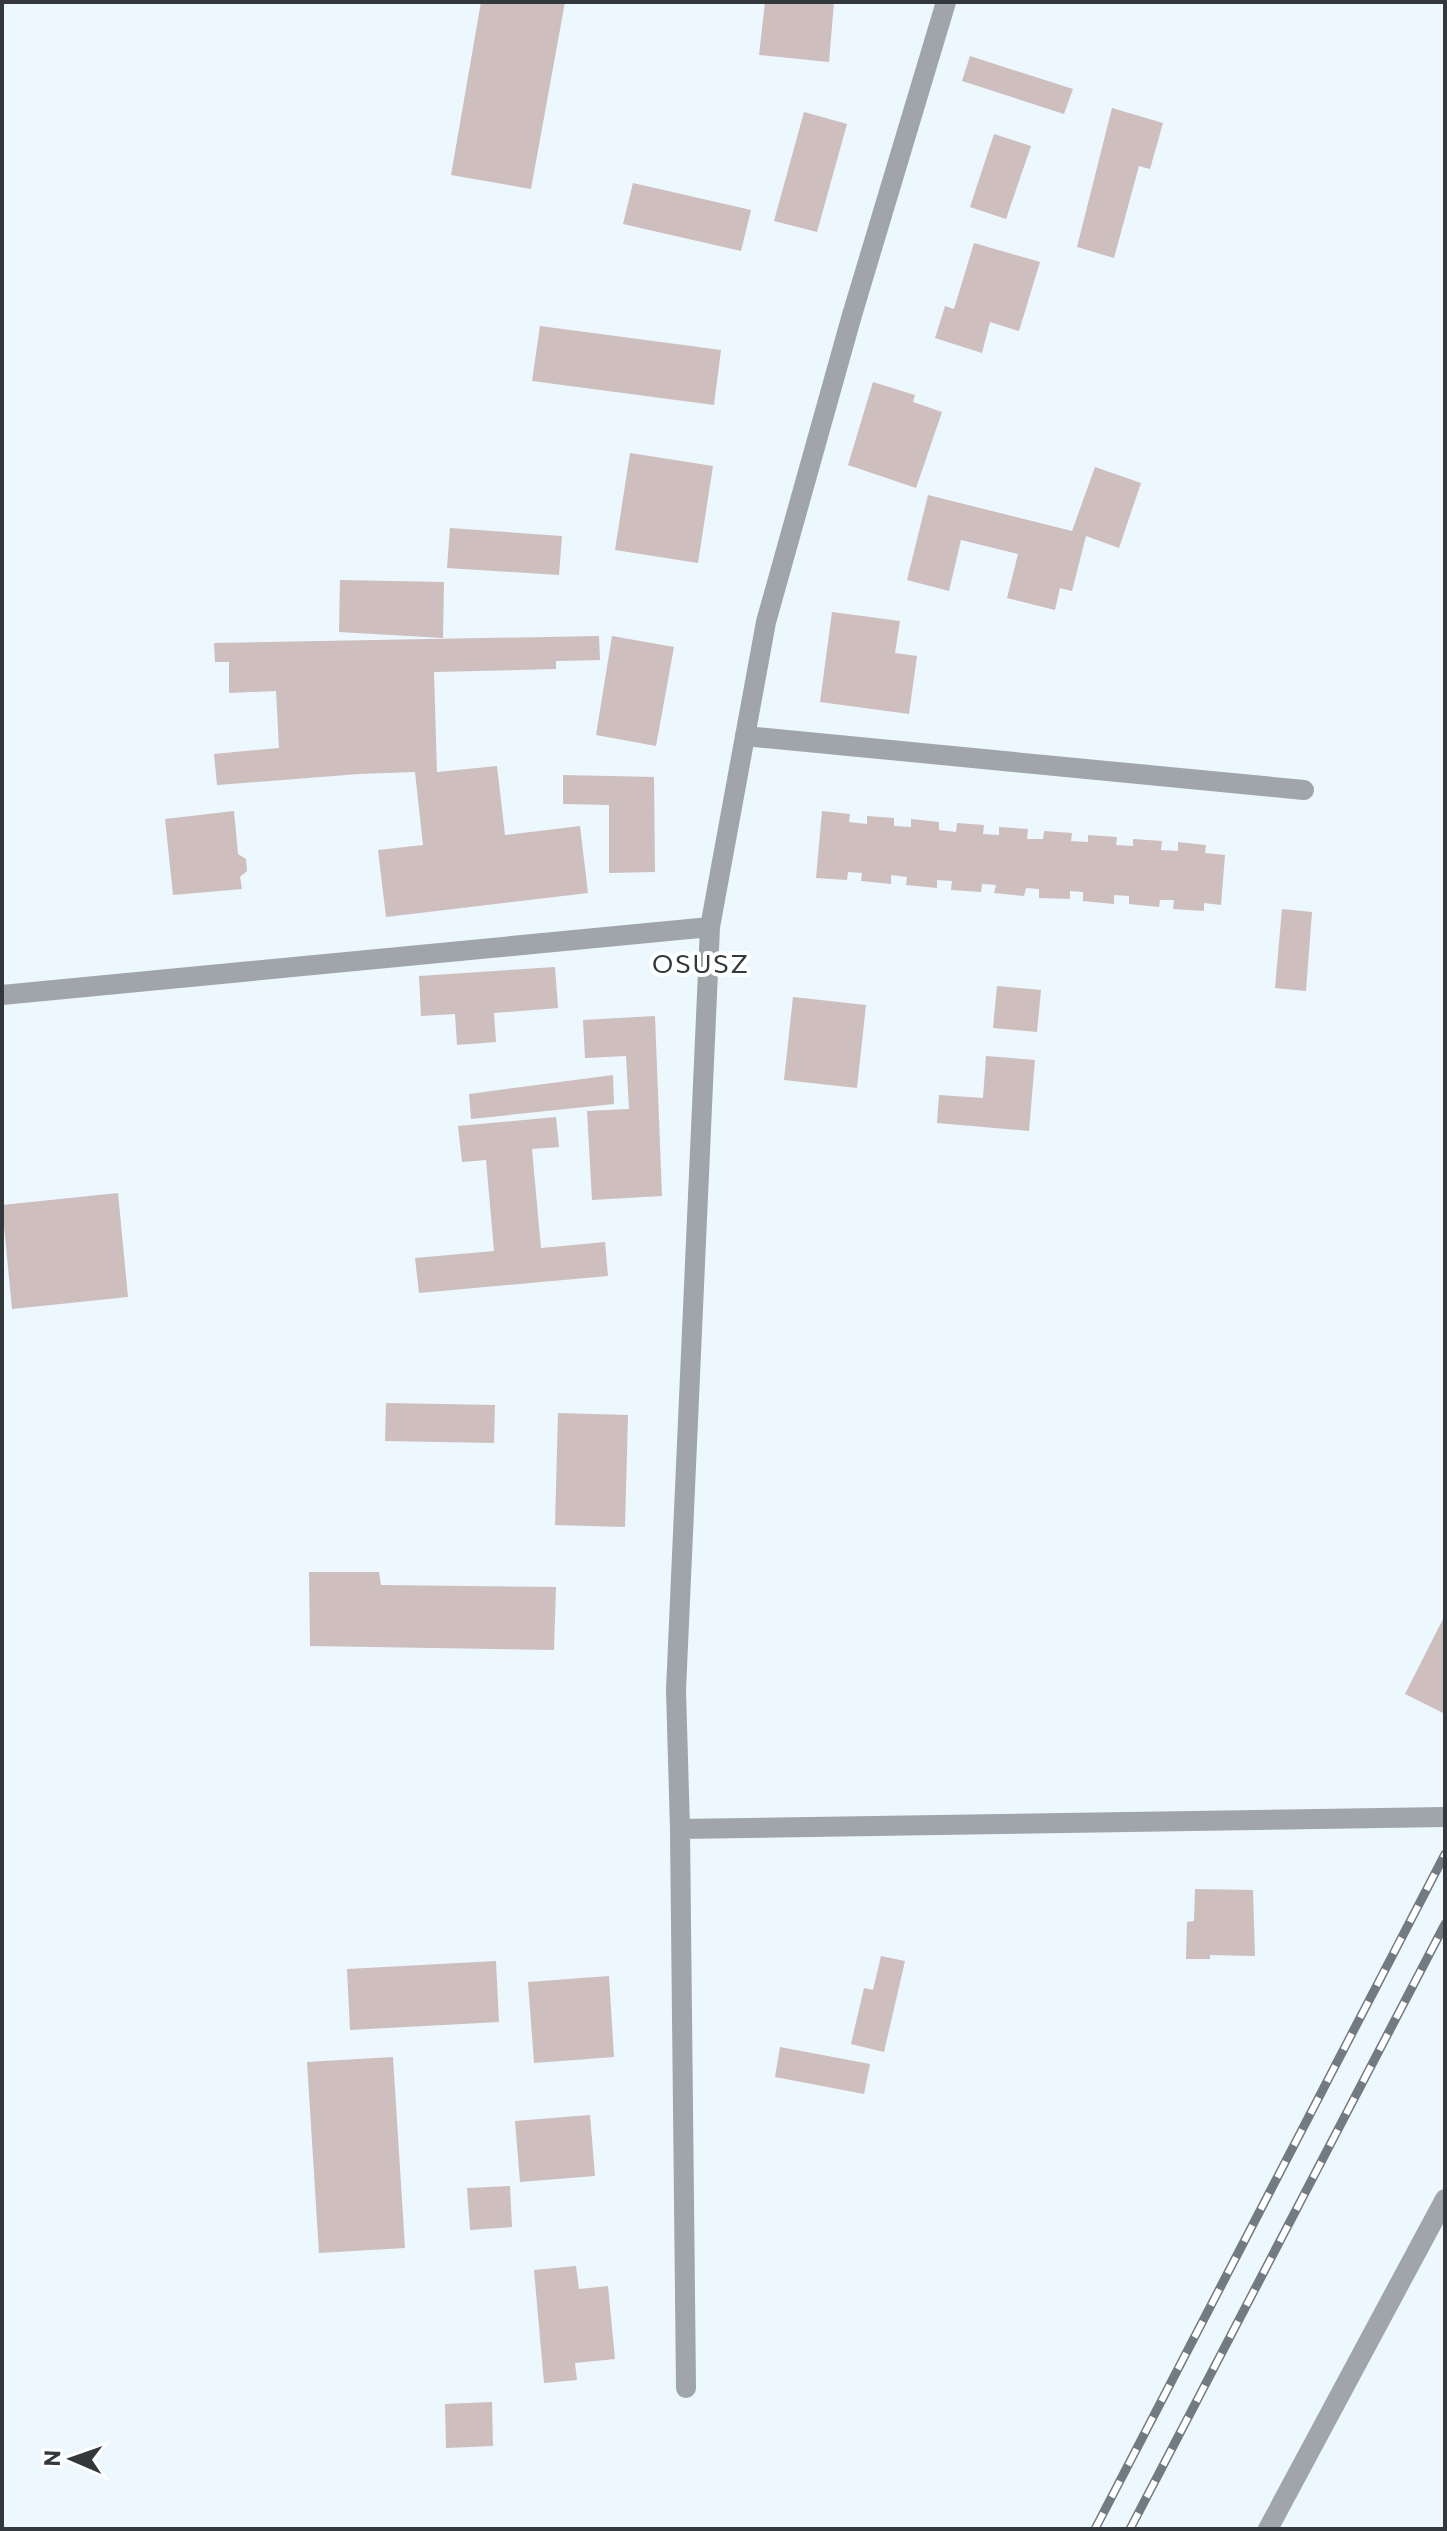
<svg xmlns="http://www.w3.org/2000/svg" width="1447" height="2531" viewBox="0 0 1447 2531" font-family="Commissioner,sans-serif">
	<rect width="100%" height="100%" fill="#ecf7fe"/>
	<path fill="#cebebe" d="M 481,2 L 565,2 L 531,189 L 451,175 Z
		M 765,2 L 834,2 L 829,62 L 759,55 Z
		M 970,56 L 1073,89 L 1064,114 L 962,81 Z
		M 1112,108 L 1163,123 L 1150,169 L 1139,166 L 1114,258 L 1077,247 Z
		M 804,112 L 847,124 L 817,232 L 774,221 Z
		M 994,134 L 1031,146 L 1006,219 L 970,207 Z
		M 633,183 L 751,210 L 741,251 L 623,224 Z
		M 974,243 L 1040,262 L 1019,331 L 990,322 L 982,353 L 935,338 L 945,306 L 954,309 Z
		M 540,326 L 721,350 L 714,405 L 532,381 Z
		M 873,382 L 915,395 L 913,402 L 942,412 L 916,488 L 848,465 Z
		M 630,453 L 713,466 L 698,563 L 615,550 Z
		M 1095,467 L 1141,483 L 1119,548 L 1086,536 L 1072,591 L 1060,588 L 1055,610 L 1007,598 L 1018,554 L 961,540 L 949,591 L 907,580 L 928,495 L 1072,531 Z
		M 450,528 L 562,536 L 559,575 L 447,568 Z
		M 340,580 L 444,582 L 443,638 L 339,632 Z
		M 832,612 L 900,621 L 895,653 L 917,656 L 909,714 L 820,702 Z
		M 599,636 L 600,660 L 556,661 L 556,669 L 434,672 L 437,772 L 497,766 L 505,835 L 580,826 L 588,893 L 386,917 L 378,850 L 423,845 L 415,772 L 359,774 L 217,785 L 214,754 L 279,748 L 276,691 L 229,693 L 229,662 L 215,662 L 214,643 Z
		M 612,636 L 674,647 L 656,746 L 596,735 Z
		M 563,775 L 654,777 L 655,872 L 609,873 L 609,805 L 563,804 Z
		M 234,811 L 238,854 L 246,859 L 247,871 L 240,877 L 242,889 L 173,895 L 165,819 Z
		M 822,811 L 850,814 L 849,822 L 867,824 L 867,816 L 894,818 L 894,826 L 911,827 L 911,819 L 939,822 L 939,830 L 956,832 L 957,823 L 984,825 L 983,834 L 999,835 L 999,827 L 1028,829 L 1027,839 L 1043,839 L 1044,831 L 1072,833 L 1071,841 L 1088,842 L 1088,835 L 1117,837 L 1116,845 L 1133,846 L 1133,839 L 1162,841 L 1161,850 L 1178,851 L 1178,842 L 1206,845 L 1205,853 L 1225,855 L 1221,905 L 1204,903 L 1204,911 L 1173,909 L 1174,900 L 1160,900 L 1159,907 L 1129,904 L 1129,896 L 1114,895 L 1114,904 L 1083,901 L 1083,892 L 1070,891 L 1070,899 L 1039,898 L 1039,889 L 1026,888 L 1024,896 L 994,893 L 996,885 L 982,884 L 981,892 L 951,890 L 952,881 L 937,880 L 937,888 L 906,885 L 907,877 L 891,875 L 891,884 L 861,881 L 862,873 L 848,872 L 847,880 L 816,878 Z
		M 1282,909 L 1312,912 L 1306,991 L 1275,988 Z
		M 555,967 L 558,1008 L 494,1013 L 496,1042 L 457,1045 L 455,1014 L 421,1016 L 419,976 Z
		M 997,986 L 1041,990 L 1037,1032 L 993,1028 Z
		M 793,997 L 866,1005 L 857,1088 L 784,1080 Z
		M 655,1016 L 662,1196 L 592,1200 L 587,1111 L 629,1109 L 626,1056 L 585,1058 L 583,1020 Z
		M 986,1056 L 1035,1060 L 1029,1131 L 937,1123 L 939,1095 L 983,1098 Z
		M 613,1075 L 614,1104 L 471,1119 L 469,1094 Z
		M 556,1117 L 559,1147 L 532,1149 L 541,1248 L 605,1242 L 608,1276 L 419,1293 L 415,1258 L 494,1251 L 486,1160 L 462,1162 L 458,1126 Z
		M 118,1193 L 128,1297 L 12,1309 L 2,1205 Z
		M 386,1403 L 495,1405 L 494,1443 L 385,1441 Z
		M 558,1413 L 628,1415 L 625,1527 L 555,1525 Z
		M 309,1572 L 379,1572 L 381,1585 L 556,1587 L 554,1650 L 310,1646 Z
		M 1443,1619 L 1445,1620 L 1445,1714 L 1405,1694 Z
		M 1195,1889 L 1253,1890 L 1255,1956 L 1210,1955 L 1210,1959 L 1186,1959 L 1187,1922 L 1194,1921 Z
		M 881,1956 L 905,1961 L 884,2052 L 851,2044 L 864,1988 L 873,1990 Z
		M 496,1961 L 499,2022 L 350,2030 L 347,1969 Z
		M 609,1976 L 614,2057 L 534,2063 L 528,1982 Z
		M 780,2047 L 870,2064 L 864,2094 L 775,2077 Z
		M 393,2057 L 405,2248 L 319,2253 L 307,2062 Z
		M 590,2115 L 595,2176 L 520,2182 L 515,2121 Z
		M 510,2186 L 512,2227 L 470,2230 L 467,2188 Z
		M 576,2266 L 579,2289 L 608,2286 L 615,2359 L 575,2363 L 577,2380 L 544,2383 L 534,2270 Z
		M 492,2402 L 493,2446 L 446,2448 L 445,2404 Z"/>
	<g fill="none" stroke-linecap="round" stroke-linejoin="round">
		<path stroke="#9fa5a9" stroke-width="20" d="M 745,736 L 1304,790
			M 1268,2529 L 1445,2199"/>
		<path stroke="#9fa5a9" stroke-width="20" d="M 946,2 L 852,315 L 766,622 L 710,927 L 676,1690 L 680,1829 L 1445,1817
			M 2,995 L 710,927
			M 680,1829 L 686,2388"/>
		<defs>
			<path id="rail" d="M 1095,2529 L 1445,1854
				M 1130,2529 L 1445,1924"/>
		</defs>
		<use href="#rail" stroke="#737b80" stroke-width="9"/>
		<use href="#rail" stroke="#fff" stroke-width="6" stroke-dasharray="18" stroke-linecap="butt"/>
	</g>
	<g text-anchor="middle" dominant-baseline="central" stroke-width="8" stroke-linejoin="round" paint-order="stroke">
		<g font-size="26" letter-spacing="2" fill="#32383b" stroke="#fff">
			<text x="701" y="962">OSUSZ</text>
		</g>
	</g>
	<rect width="1447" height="2531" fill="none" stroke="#32383b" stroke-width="8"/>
	<g transform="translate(72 2459) rotate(272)" stroke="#ffffff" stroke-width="6" paint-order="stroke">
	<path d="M0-6L14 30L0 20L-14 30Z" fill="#32383b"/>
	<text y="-12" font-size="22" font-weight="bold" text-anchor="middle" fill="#32383b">N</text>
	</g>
</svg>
